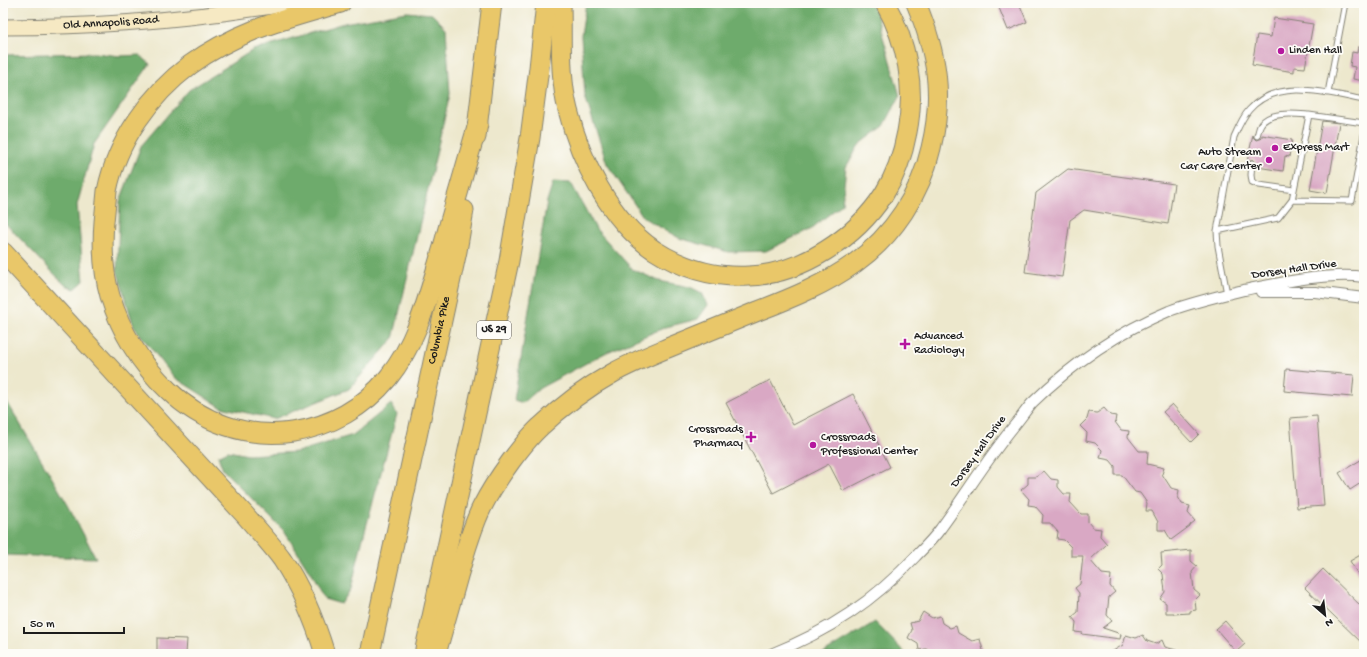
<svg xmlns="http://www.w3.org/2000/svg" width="1367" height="657" viewBox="0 0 1367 657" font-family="'Gochi Hand',sans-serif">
	<rect width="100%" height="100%" fill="#fdfcf7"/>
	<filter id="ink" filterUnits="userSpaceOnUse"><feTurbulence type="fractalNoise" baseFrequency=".025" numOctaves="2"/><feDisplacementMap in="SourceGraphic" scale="8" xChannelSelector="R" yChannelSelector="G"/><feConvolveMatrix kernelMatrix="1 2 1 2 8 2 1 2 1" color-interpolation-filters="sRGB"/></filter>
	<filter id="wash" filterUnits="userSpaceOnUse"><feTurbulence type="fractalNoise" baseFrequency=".012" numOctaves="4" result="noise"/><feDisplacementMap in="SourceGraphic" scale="16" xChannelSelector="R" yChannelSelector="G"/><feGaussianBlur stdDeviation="0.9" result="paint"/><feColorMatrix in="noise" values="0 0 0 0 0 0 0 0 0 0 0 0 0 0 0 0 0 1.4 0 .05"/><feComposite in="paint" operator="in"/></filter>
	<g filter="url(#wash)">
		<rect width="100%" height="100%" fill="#ede8cd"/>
		<path fill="#6eab6c" stroke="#456444" d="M 586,3 L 868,3 L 875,9 L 900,96 L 884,126 L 859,145 L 846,167 L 842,204 L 811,229 L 766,251 L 728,252 L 679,238 L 644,218 L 607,164 L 585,96 L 581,36 Z
			M 407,12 L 432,14 L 446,28 L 450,94 L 393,339 L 349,389 L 274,419 L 221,407 L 174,377 L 134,327 L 117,270 L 120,201 L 141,146 L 189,90 L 253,50 L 344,23 Z
			M 95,53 L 120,56 L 140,55 L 150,64 L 94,144 L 77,205 L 84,281 L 75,289 L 65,285 L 3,221 L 3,55 Z
			M 553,182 L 571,183 L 596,229 L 632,269 L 659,281 L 690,287 L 702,293 L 708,305 L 698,319 L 666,327 L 605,353 L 540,388 L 523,403 L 514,400 L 547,201 Z
			M 3,395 L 68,505 L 96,558 L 3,555 Z
			M 391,404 L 397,414 L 394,425 L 362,542 L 351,589 L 341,604 L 324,599 L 310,572 L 284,531 L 223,470 L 218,456 L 228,451 L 248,455 L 297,452 L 353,435 Z
			M 875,622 L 906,654 L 822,654 Z"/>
		<g id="blocks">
			<path fill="#d9a8c4" d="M 997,3 L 1019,3 L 1027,22 L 1008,30 Z
				M 1274,18 L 1313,24 L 1305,68 L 1294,67 L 1294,72 L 1252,65 L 1257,35 L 1271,37 Z
				M 1358,47 L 1364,48 L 1364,81 L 1353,79 L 1355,67 L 1350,66 L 1352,52 L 1357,53 Z
				M 1322,121 L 1339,123 L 1327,193 L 1310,190 Z
				M 1253,135 L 1254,138 L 1256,140 L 1262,138 L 1262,135 L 1292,140 L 1289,157 L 1285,156 L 1283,171 L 1257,167 L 1255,161 L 1253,159 L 1247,162 Z
				M 1068,169 L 1174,184 L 1168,224 L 1084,210 L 1070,220 L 1062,277 L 1025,272 L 1036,193 Z
				M 1286,369 L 1354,375 L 1352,397 L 1284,391 Z
				M 770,380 L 793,425 L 853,394 L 890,467 L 843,491 L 829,464 L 773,493 L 726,403 Z
				M 1172,404 L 1199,434 L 1191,442 L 1163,412 Z
				M 1104,408 L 1110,415 L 1116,416 L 1115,422 L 1121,430 L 1129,431 L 1128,437 L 1139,451 L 1148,451 L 1147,464 L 1164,468 L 1162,474 L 1171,488 L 1179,490 L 1178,497 L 1182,504 L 1190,506 L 1188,513 L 1195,521 L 1190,525 L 1190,526 L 1171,540 L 1165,530 L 1158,530 L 1158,522 L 1152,511 L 1146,511 L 1147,503 L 1140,493 L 1135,492 L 1122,475 L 1115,475 L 1115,466 L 1110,460 L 1100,458 L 1102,450 L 1095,443 L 1086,441 L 1087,433 L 1080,426 L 1087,419 L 1089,412 L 1097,413 Z
				M 1317,416 L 1324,506 L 1297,508 L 1290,418 Z
				M 1364,458 L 1364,481 L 1350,490 L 1339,473 Z
				M 1044,471 L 1051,479 L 1058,480 L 1058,487 L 1064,494 L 1071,494 L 1070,502 L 1081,514 L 1088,514 L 1088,522 L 1093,528 L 1101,529 L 1100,536 L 1107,544 L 1090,560 L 1102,574 L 1111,575 L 1110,586 L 1115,592 L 1109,597 L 1107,615 L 1112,621 L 1103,628 L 1121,634 L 1120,639 L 1082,634 L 1083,633 L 1075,632 L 1076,622 L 1072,617 L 1078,612 L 1079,593 L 1075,588 L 1080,584 L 1083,556 L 1071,556 L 1071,547 L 1064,540 L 1057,539 L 1058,532 L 1050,523 L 1042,523 L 1043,515 L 1035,506 L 1028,505 L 1029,499 L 1021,490 L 1028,484 L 1028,477 L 1036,477 Z
				M 1191,550 L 1191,561 L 1197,566 L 1192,572 L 1194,590 L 1200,595 L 1195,600 L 1196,610 L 1190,611 L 1190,613 L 1174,614 L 1174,613 L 1166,613 L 1166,603 L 1160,599 L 1165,592 L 1163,574 L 1158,569 L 1162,565 L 1161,553 Z
				M 1364,553 L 1364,585 L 1350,561 Z
				M 1323,569 L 1364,609 L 1364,645 L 1305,588 Z
				M 923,612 L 932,618 L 940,616 L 942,623 L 950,628 L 956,626 L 958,633 L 972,641 L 980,639 L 984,654 L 935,654 L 926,649 L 919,650 L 918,644 L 908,638 L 912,630 L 910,623 L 918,621 Z
				M 1225,621 L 1245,644 L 1236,652 L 1216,629 Z
				M 1126,635 L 1136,638 L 1143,635 L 1147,641 L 1156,644 L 1162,640 L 1165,647 L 1180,651 L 1180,654 L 1108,654 L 1123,645 Z
				M 157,638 L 187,639 L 186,654 L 157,654 Z"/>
		</g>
	</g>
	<g filter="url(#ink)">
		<use href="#blocks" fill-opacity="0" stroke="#848274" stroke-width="1"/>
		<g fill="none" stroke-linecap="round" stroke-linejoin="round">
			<defs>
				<path id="lane" d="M 1328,93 L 1345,3
					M 1257,136 C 1258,133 1259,127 1261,124 C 1270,111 1295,114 1309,115
					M 1252,163 L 1251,175 L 1252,182 L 1259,185 L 1294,190
					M 1292,200 L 1309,115 L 1364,123
					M 1217,231 L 1278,218 L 1292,200 L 1352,201 L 1364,135
					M 1227,294 L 1218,246 L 1217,231 L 1234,137 C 1238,128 1242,118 1249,110 C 1278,77 1328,93 1364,100"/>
				<path id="street" d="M 1261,292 L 1315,292 L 1364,298
					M 771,654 C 829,631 874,601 916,556 C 925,547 934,538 941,528 C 966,494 987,459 1014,426 C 1020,419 1026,410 1032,403 C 1071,365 1118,332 1169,311 C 1193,302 1219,296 1244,290 C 1279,283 1329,272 1364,277"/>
				<g id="secondary">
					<path id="s1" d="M 3,27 C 99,27 196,19 290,3"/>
				</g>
				<g id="highway">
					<path d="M 341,3 C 286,19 238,30 190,65 C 150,95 117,141 107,191 C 106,201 105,212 104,222 C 102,247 103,272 110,296 C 121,332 141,364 168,390 C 201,422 247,439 293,432 C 331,426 364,407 388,378 C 419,340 429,292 443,247 C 454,206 466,165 478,124"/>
					<path d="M 561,3 C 562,39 559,75 568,110 C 580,160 610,220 654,250 C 682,268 715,278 749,276 C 801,274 856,238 884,194 C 896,175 903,154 907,132 C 916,88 907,42 885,3"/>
					<path d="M 476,137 L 492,3"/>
					<path d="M 3,252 L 245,515 C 257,529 271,544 282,559 C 302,589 315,621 325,654"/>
					<path d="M 425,649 L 509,261 L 530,138 L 539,68 L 546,3"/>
					<path id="s2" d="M 370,654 L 457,251 L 464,210"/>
					<path d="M 436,654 C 443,628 451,602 458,576 C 465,553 471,529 482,507 C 490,491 500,476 511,461 C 520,449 529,437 540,427 C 562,406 586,388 613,373 C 631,363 651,355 670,347 C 700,335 729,323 758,311 C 792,298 826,284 855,263 C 893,236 921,193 931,148 C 944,95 937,53 916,3"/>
				</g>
			</defs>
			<use href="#lane" stroke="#848274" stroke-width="7"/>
			<use href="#street" stroke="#848274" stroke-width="12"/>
			<use href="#secondary" stroke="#848274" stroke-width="17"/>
			<use href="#highway" stroke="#848274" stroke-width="21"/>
			<use href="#lane" stroke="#fff" stroke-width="5"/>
			<use href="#street" stroke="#fff" stroke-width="10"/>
			<use href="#secondary" stroke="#f6e9c3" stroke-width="15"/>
			<use href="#highway" stroke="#e9c769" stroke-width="19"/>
		</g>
	</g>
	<g fill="#b5179e" stroke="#fdfcf7" stroke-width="1.5">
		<circle cx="1281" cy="51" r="4"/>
		<circle cx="1275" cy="148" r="4"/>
		<circle cx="1269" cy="160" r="4"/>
		<path d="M903 338h4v4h4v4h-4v4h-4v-4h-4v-4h4z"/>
		<path d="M749 431h4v4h4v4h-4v4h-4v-4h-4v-4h4z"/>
		<circle cx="813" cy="445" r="4"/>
	</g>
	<g text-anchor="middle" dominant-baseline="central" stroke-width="3.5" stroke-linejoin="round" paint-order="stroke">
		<rect fill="#fdfcf7" stroke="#605f5e" stroke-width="1" x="477" y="321" width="34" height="18" rx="3"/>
		<g font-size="11" font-weight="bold" fill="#1c1c1c">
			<text x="494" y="330">US 29</text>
		</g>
		<g font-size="12" fill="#1c1c1c" stroke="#fdfcf7">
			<text stroke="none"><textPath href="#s1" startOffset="108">Old Annapolis Road</textPath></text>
			<text transform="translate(1294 270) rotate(-8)">Dorsey Hall Drive</text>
			<text stroke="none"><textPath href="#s2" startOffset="331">Columbia Pike</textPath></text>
			<text transform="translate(979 452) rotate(-54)">Dorsey Hall Drive</text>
		</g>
		<g font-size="12" fill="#1c1c1c" stroke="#fdfcf7" text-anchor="start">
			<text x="1289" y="51">Linden Hall</text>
			<text x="1283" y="148">Express Mart</text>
			<text x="1261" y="153" text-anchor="end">Auto Stream<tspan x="1261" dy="14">Car Care Center</tspan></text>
			<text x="914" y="337">Advanced<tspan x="914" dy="14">Radiology</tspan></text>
			<text x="743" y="430" text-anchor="end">Crossroads<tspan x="743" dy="14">Pharmacy</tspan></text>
			<text x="821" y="438">Crossroads<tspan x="821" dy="14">Professional Center</tspan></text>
		</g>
	</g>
	<rect width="1367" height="657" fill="none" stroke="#fdfcf7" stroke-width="16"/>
	<g transform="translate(1325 615) rotate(152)" stroke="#fdfcf7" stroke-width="3" paint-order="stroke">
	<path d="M0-3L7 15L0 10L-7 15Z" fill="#1c1c1c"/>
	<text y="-6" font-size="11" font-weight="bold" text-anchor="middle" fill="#1c1c1c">N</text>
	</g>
	<path d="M24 627v6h100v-6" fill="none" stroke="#1c1c1c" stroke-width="2"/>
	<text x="30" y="627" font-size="12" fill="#1c1c1c" stroke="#fdfcf7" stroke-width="3" paint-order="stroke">50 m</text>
</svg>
